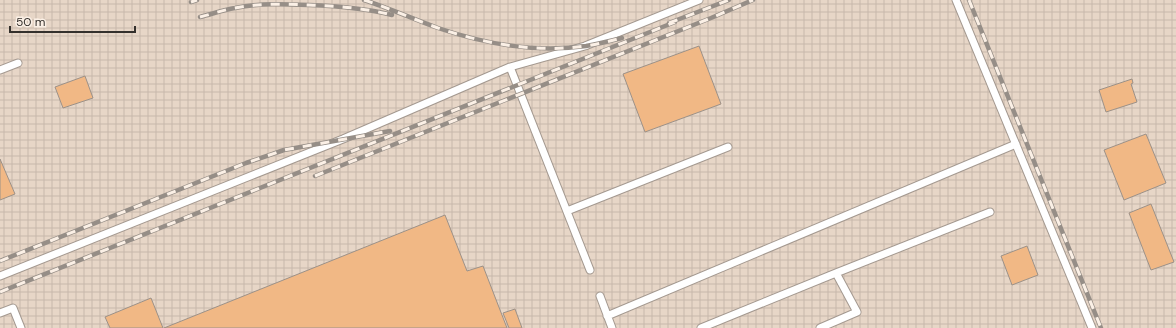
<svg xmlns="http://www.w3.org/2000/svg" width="1176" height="328" viewBox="0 0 1176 328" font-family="'DM Sans',sans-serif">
	<defs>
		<pattern id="industrial-grid" width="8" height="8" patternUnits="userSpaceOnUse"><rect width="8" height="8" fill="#e7d6c7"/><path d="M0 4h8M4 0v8" fill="none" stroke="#c7b8ab"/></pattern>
	</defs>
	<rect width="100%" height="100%" fill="#eee2d8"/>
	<path fill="url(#industrial-grid)" d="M 0,0 L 1176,0 L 1176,328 L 0,328 Z"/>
	<path fill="#f1b885" stroke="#9c9188" d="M 699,46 L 721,104 L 645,132 L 623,74 Z
		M 85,76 L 93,98 L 63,108 L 55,87 Z
		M 1132,79 L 1133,83 L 1131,84 L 1137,102 L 1106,112 L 1099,90 Z
		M 1146,134 L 1166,183 L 1124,200 L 1104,150 Z
		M 0,159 L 15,194 L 0,200 Z
		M 1151,204 L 1174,262 L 1151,270 L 1129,213 Z
		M 445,215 L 467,271 L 483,266 L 507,328 L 164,328 Z
		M 1027,246 L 1038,275 L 1012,285 L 1001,256 Z
		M 151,298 L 163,328 L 110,328 L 105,317 Z
		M 515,309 L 522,328 L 509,328 L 503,313 Z"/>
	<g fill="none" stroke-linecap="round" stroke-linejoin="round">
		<defs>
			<path id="lane" d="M 956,0 L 1092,328
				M 510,67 L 590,270
				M 0,70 L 18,63
				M 567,211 L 728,147
				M 0,276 L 343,139 L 510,67 L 585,46 L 699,0
				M 600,296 L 612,328
				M 0,313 L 13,308 L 21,328
				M 607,316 L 1016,144
				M 701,328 L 836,273 L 990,212
				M 820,328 L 857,312 L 836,273"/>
		</defs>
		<use href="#lane" stroke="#a49990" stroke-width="9"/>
		<use href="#lane" stroke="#fff" stroke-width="7"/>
		<defs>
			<path id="rail" d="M 364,0 C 389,8 413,19 438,28 C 485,44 537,53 586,46 C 598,44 610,41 622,38
				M 969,0 L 1101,328
				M 191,2 L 197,0
				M 200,17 C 212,14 223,10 235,8 C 260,3 285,4 309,5 C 337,6 365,8 392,15
				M 669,23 L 729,0
				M 315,176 L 711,18 L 753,0
				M 0,261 L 246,163 L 284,150 L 390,131
				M 0,292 L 675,22"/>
		</defs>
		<use href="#rail" stroke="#968e87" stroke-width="4.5"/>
		<use href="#rail" stroke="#fbf0e6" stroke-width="3" stroke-dasharray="9" stroke-linecap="butt"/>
	</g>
	<path d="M10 26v6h125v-6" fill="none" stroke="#34302c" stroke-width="2"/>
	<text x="16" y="26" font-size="12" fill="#34302c" stroke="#fbf0e6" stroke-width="3" paint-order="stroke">50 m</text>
</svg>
